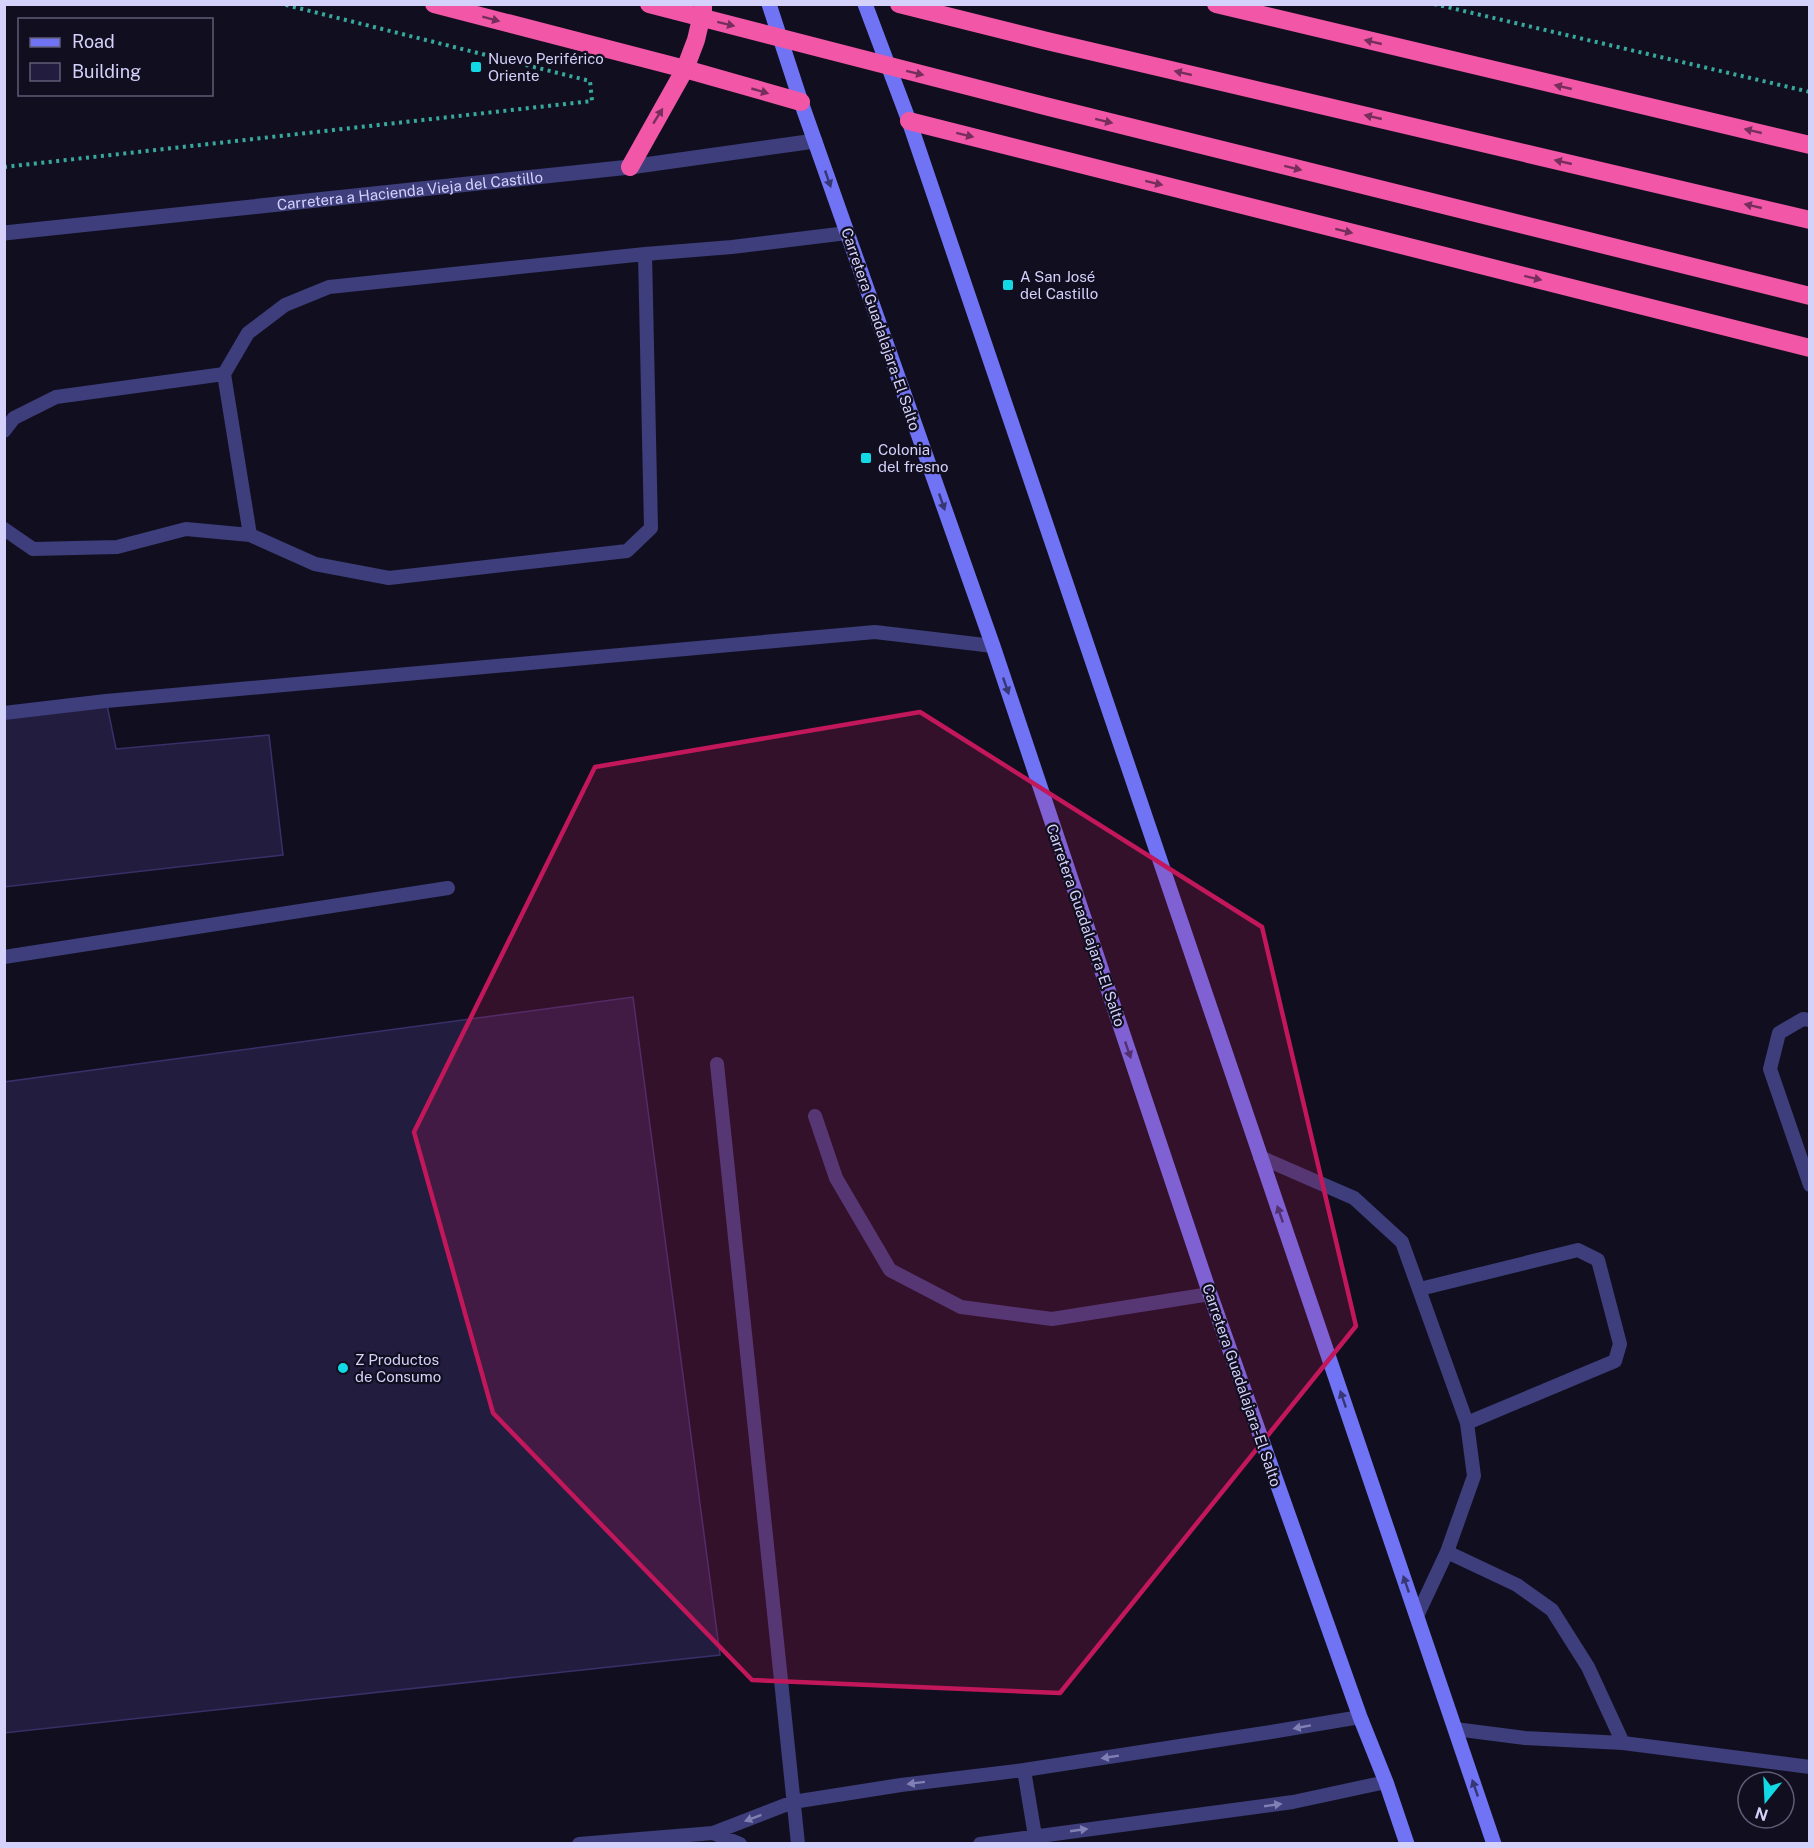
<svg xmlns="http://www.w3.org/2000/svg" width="1814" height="1848" viewBox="0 0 1814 1848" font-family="'Public Sans',sans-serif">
	<rect width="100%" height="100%" fill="#110f1f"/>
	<path fill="#221c3f" stroke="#393069" stroke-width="1.5" d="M 107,705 L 116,749 L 269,735 L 283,855 L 4,887 L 4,716 Z
		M 633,997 L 720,1655 L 4,1733 L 4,1082 Z"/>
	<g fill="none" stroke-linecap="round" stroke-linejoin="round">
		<path stroke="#38a89c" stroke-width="4" stroke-dasharray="3 4.5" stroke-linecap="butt" d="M 1434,4 L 1810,92
			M 4,167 L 592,101 L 590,81 L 282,4"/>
		<path stroke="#3d3e7b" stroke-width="14" d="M 224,374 L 250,535
			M 4,431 L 14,418 L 56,397 L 224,374 L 248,333 L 285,305 L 329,287 L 645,254
			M 4,529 L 33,549 L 117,547 L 186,529 L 250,535 L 315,564 L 389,578 L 627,551 L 651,528 L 645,254 L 732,247 L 847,233
			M 4,713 L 106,701 L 875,632 L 993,646
			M 4,957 L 448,888
			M 1810,1020 L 1803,1019 L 1779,1033 L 1770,1069 L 1810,1185
			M 717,1064 L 798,1844
			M 815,1116 L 836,1178 L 890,1270 L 961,1307 L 1052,1319 L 1210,1294
			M 1260,1157 L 1354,1198 L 1402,1242 L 1467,1423 L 1474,1476 L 1447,1552 L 1417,1616
			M 1420,1289 L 1578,1250 L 1598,1260 L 1620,1344 L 1615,1361 L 1467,1423
			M 1447,1552 L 1517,1585 L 1552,1610 L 1588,1667 L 1623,1743
			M 1455,1729 L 1525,1738 L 1623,1743 L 1810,1767
			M 1024,1770 L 1035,1836
			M 713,1833 L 740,1844
			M 579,1844 L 713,1833 L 793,1802 L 901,1785 L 1024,1770 L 1271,1732 L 1360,1717
			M 980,1844 L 1293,1802 L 1386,1782"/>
		<path stroke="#3d3e7b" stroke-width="15" id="s1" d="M 4,233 L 630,167 L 815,141"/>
		<path stroke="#7073f3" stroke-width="15" d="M 769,4 L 801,102 L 993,646 L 1210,1294 L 1360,1717 L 1386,1782 L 1407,1844
			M 865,4 L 909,121 L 1494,1844"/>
		<path stroke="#f156a7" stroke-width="18" d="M 434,4 L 685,69 L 801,102
			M 899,4 L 1047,41 L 1810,220
			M 1216,4 L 1810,145
			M 909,121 L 1810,348
			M 630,167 L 685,69 L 696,40 L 703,10 L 703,4"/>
		<path stroke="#f156a7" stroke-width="18" d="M 649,4 L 1045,106 L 1810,296"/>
	</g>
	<defs><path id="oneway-solid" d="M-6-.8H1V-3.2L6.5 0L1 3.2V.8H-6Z" transform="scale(1.5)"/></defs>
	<g fill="#762f5c">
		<use href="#oneway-solid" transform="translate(491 19) rotate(15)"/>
		<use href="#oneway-solid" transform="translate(726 24) rotate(14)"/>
		<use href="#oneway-solid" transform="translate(1373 42) rotate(-167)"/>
		<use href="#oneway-solid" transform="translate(915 73) rotate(14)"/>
		<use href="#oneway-solid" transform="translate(1183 73) rotate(-167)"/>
		<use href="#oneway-solid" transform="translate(1563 87) rotate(-167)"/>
		<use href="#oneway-solid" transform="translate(760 91) rotate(16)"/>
		<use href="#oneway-solid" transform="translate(658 116) rotate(-58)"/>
		<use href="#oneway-solid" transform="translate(1373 117) rotate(-167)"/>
		<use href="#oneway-solid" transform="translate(1104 121) rotate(14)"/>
		<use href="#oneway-solid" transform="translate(1753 131) rotate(-167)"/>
		<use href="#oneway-solid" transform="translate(965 135) rotate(14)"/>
		<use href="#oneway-solid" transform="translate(1563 162) rotate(-167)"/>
		<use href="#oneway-solid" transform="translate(1293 168) rotate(14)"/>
		<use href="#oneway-solid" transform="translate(1154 183) rotate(14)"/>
		<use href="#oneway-solid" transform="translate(1753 206) rotate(-167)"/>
		<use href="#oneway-solid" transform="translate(1344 231) rotate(14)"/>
		<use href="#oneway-solid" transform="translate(1533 278) rotate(14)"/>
	</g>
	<g fill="#373774">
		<use href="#oneway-solid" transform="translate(828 179) rotate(71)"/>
		<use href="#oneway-solid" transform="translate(942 502) rotate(71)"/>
		<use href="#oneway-solid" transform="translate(1006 686) rotate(71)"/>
		<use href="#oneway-solid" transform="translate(1128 1050) rotate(71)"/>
		<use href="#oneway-solid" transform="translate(1280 1214) rotate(-109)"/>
		<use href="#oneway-solid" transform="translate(1343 1399) rotate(-109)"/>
		<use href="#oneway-solid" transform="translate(1406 1584) rotate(-109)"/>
		<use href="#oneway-solid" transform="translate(1475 1788) rotate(-109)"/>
	</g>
	<g fill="#8180b5">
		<use href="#oneway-solid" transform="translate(1302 1727) rotate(170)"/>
		<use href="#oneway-solid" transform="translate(1110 1757) rotate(171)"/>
		<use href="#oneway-solid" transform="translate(916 1783) rotate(173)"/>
		<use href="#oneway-solid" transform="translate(1273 1805) rotate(-8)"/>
		<use href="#oneway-solid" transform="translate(753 1818) rotate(159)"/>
		<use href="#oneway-solid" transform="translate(1079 1830) rotate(-8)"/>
	</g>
	<path fill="#c2185b" fill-opacity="0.2" stroke="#c2185b" stroke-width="4.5" stroke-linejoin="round" d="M 920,712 L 1262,927 L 1356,1326 L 1060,1693 L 752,1680 L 493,1413 L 414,1132 L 595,767 Z"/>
	<g fill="#13d9e5" stroke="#110f1f" stroke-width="2">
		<rect x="470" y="61" width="12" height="12" rx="3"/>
		<rect x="1002" y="279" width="12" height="12" rx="3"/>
		<rect x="860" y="452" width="12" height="12" rx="3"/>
		<circle cx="343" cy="1368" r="6"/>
	</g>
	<g text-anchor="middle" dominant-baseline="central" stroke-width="4.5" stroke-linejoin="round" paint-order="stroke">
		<g font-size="15" fill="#d4d1fb" stroke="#110f1f" text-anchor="start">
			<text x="488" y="58">Nuevo Periférico<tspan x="488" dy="17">Oriente</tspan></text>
			<text x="1020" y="276">A San José<tspan x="1020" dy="17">del Castillo</tspan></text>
			<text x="878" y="449">Colonia<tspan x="878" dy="17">del fresno</tspan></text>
			<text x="355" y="1359">Z Productos<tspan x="355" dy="17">de Consumo</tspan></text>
		</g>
		<g font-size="15" fill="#d4d1fb" stroke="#110f1f">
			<text stroke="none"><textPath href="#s1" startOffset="408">Carretera a Hacienda Vieja del Castillo</textPath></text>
			<text transform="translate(881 329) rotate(71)">Carretera Guadalajara-El Salto</text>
			<text transform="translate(1086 925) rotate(71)">Carretera Guadalajara-El Salto</text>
			<text transform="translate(1242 1385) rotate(71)">Carretera Guadalajara-El Salto</text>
		</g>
	</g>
	<rect width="1814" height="1848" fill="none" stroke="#d4d1fb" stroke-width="12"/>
	<rect x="18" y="18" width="195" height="78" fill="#110f1f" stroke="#5f5d77" stroke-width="1.5"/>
	<rect x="30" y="38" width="30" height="9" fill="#7073f3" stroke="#5f5d77" stroke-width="1.5"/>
	<text x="72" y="48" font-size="18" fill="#d4d1fb">Road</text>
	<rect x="30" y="63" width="30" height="18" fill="#221c3f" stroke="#5f5d77" stroke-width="1.5"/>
	<text x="72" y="78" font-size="18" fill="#d4d1fb">Building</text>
	<g transform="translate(1766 1800) rotate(198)"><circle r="28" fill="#110f1f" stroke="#5f5d77" stroke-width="1.5"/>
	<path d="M0-4.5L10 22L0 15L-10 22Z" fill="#13d9e5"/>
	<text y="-9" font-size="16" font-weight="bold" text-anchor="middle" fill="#d4d1fb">N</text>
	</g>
</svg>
